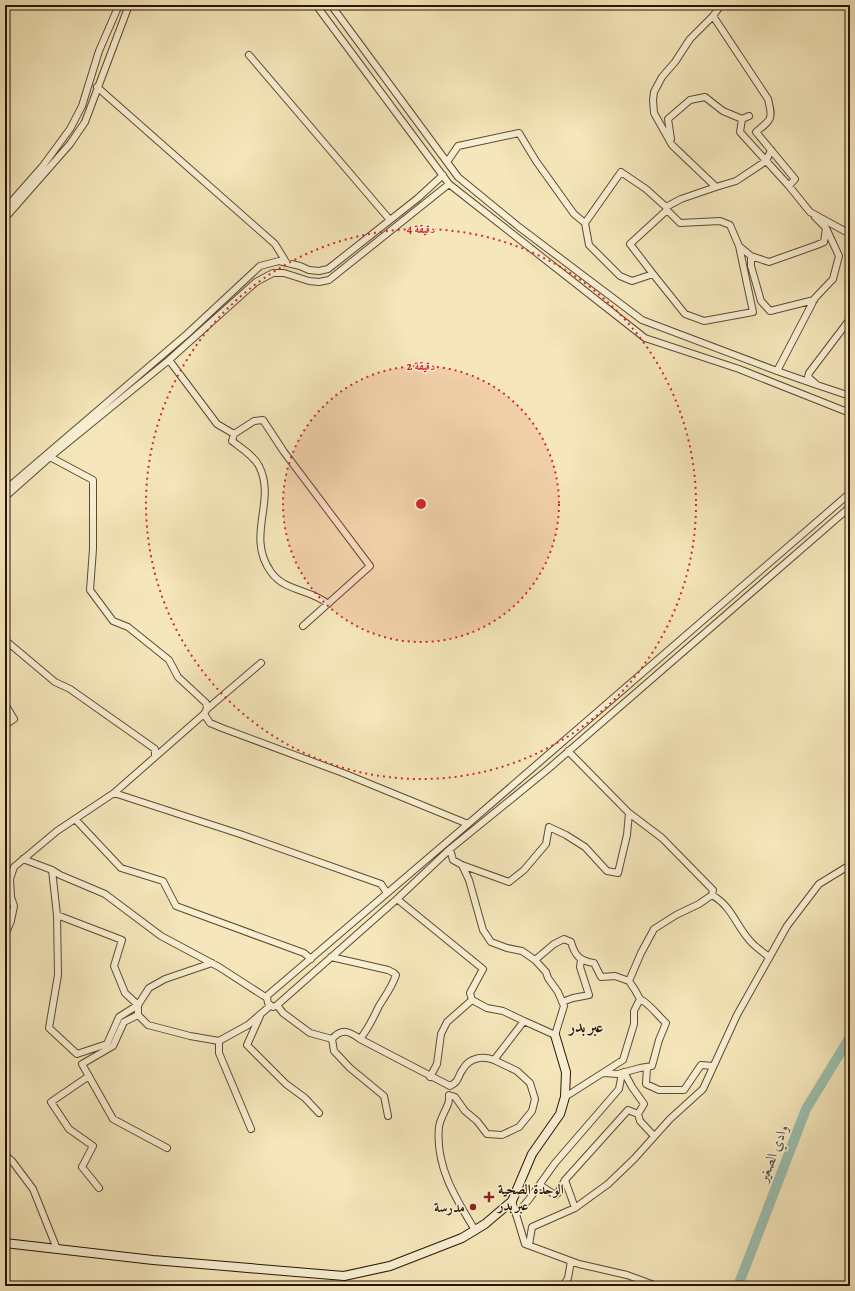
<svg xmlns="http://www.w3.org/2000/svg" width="855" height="1291" viewBox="0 0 855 1291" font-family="Alegreya,Amiri,serif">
	<rect width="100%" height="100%" fill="#f5e7bb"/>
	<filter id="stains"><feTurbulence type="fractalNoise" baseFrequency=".005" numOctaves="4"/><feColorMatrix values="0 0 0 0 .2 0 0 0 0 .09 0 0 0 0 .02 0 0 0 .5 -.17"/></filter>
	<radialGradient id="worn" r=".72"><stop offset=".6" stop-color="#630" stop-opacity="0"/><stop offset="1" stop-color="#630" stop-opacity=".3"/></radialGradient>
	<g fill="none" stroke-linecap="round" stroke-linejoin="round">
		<path stroke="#9cc0b0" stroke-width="10" d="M 738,1286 L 806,1109 L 850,1037"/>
		<defs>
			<path id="street" d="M 316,5 L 449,184 L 645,338 L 739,369 L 850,413
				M 331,5 L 458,177 L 519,227 L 642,320 L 777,371 L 817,385
				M 721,5 L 713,16 L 768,99 C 773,119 772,119 756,132 L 795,179 L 789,186 L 810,212 L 850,234
				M 713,16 L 690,39 L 675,62 L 662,77 L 654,92 L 653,100 L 654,113 L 672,145 L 716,187 L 736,181 L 766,161 L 771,150
				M 249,55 L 390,220
				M 97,87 L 275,244 L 286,262
				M 749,116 L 742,119 L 740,132 L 789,186
				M 671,139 L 668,119 L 690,100 L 705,97 L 723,111 L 742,119
				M 447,162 L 458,146 L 519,133 L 536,161 L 574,214 L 585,223
				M 716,187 L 681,199 L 666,207 L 667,210 L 680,223 L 720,221 L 730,225 L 739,246 L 751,256 L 751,266 L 761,301 L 770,311 L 814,300
				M 5,209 L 42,167 L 70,129 L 82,106 L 99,51 L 119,5
				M 667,210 L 630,244 L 653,274 L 685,314 L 704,321 L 753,312 L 739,246
				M 5,218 L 70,144 L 85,122 L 129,5
				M 751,256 L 769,262 L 817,245 L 824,242 L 826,228
				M 653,274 L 632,281 L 620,276 L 589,245 L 585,223 L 621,172 L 646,189 L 666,207
				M 850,319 L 809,373 L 808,377 L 817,385 L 850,396
				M 169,360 L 217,424 L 234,434 L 254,421 L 263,420 L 284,452 L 370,566 L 303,626
				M 777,371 L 815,298 L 833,279 L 839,256 L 826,228 L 815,217
				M 234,434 L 232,441 C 241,448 254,456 259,466 C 277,501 245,536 271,572 C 285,592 311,589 328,604
				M 5,490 L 187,334 L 260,266 L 279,261 L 300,266 L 309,270 L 319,271 L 328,269 L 418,198 L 443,175
				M 850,493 L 468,824 L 268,995 L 267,998 L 268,1003 L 273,1007 L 276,1006 L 397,899 L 450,849 L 547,770 L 850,507
				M 5,497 L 50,457 L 169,360 L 256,282 L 273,273 L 284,273 L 309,281 L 319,282 L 329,280 L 449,184
				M 5,640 L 55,682 L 70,689 L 155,749 L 155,756
				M 5,704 L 14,719 L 5,725
				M 207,709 L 261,663
				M 204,714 L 210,723 L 222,728 L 343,773 L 468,824
				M 114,793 L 240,834 L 381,884 L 387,893
				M 629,813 L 662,838 L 713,890 L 712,895
				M 75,819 L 121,868 L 163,881 L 176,906 L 304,953 L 311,959
				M 450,849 L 453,860 L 462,865 L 509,882 L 524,870 L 546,844 L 549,827 L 566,835 L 585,847 L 607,871 L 618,873 L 627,835 L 629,813 L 568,751
				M 23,859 L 52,870 L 60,875 L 105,894 L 161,936 L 219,967 L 267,998
				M 462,865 L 469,880 L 483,930 L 491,942 L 507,948 L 522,951 L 535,960 L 546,972 L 548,978 L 558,992 L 564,1006 L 555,1035 L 524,1021 L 494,1060 L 517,1071 L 530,1083 L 535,1099 L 532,1111 L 519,1127 L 502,1135 L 487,1134 L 477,1121 L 465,1111 L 455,1097 L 449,1095 C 449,1098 449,1102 448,1104 C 445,1112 440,1119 439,1127 C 435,1166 456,1199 475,1230
				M 52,870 L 57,915 L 122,940 L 114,966 L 125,993 L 138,1005 L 149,988 L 165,979 L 212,963
				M 397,899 L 483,969 L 470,993 L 472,1000 L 487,1008 L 503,1011 L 524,1021
				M 57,915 L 58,975 L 49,1028 L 77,1054 L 107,1044 L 119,1017 L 138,1005
				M 5,935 L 11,921 L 14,906 L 11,897 L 10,879 L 14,867 L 57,831 L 114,793 L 204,714 L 207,709 L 206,703 L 178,677 L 169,660 L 128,627 L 113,621 L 90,590 L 93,549 L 93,480 L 50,457
				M 331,957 L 388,970 L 394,973 L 396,975 C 392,987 385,996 379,1006 C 373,1018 369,1028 360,1039
				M 535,960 L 554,944 L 564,939 L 571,942 C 575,956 580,961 594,963 L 601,977 L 615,976 L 629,981 L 641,953 L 654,929 L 676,915 L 699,904 L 712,895 C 733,907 736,927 752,943 C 757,948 764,953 769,957
				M 562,1002 L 573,998 L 589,995 L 580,967 L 581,960
				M 138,1005 L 138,1015 L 148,1025 L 190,1036 L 219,1041 L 248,1025 L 270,1006
				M 277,1005 L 283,1013 L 310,1033 L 332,1039 C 342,1028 349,1031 360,1039 L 450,1086 C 460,1081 457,1077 463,1069 C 470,1057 483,1056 494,1060
				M 138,1015 L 124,1022 L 113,1046 L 82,1064 L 113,1119 L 167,1148
				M 260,1016 L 247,1045 L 286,1084 L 305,1098 L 319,1113
				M 332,1039 L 334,1051 L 350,1068 L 384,1096 L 388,1116
				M 219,1041 L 219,1053 L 251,1129
				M 647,1067 L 646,1084 L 659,1090 L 684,1090 L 701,1065 L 713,1066
				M 603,1073 L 618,1074 L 640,1068 L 652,1066 L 659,1040 L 666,1023 C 658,1016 650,1004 640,999
				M 89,1076 L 51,1102 L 69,1129 L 93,1146 L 82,1167 L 99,1188
				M 430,1077 L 437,1064 L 441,1034 L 447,1022 L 472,1000
				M 565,1097 L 623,1060 L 634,1024 L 634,1011 L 640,999 L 635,990 L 629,981
				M 638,1114 L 640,1121 L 654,1136
				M 5,1155 L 12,1161 L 33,1189 L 57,1249
				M 565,1180 L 575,1208
				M 540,1185 L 555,1195 L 558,1193 L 565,1180 L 628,1110 L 638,1114 L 644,1104 L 632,1087 L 624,1072
				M 512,1201 L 525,1244 L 579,1264 L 627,1275 L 657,1286
				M 516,1215 L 530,1198 L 555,1163 L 619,1089 L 622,1073
				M 529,1245 L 532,1227 L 575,1208 L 608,1184 L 634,1159 L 670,1119 L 703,1089 L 737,1015 L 787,926 L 819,884 L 850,865
				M 563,1286 L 568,1278 L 571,1261"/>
			<path id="secondary" d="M 5,1243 L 153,1260 L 344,1276 L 390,1266 L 462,1238 L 485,1224 L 512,1201 L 532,1154 L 560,1114 L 565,1097 L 566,1072 L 555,1035"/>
		</defs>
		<use href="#street" stroke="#5c4a30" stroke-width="8"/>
		<use href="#secondary" stroke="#291502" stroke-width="10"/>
		<use href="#street" stroke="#f8efd3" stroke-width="6"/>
		<use href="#secondary" stroke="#f8efd3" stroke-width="8"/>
	</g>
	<circle cx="421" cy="504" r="138" fill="#d62828" fill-opacity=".12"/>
	<g fill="none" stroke="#d62828" stroke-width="2" stroke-dasharray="2 4">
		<circle cx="421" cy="504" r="138"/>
		<circle cx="421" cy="504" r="275"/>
	</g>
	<g fill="#8f2418" stroke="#f8efd3" stroke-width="1.5">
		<path d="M487 1191h4v4h4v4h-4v4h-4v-4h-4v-4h4z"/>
		<circle cx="473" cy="1207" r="4"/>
	</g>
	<g text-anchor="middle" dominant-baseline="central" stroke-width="3" stroke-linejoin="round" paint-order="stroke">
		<g font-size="14" font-weight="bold" fill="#291502" stroke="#f8efd3" text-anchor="start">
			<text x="498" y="1189">الوحدة الصحية<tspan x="498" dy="16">عبر بدر</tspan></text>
			<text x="465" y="1207" text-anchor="end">مدرسة</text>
		</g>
		<g font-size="15" font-style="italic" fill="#51513f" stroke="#f8efd3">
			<text transform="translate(773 1153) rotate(-69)">وادي الصغير</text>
		</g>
		<g font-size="16" font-weight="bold" fill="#291502" stroke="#f8efd3">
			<text x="586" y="1027">عبر بدر</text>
		</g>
	</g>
	<circle cx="421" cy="504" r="6" fill="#d62828" stroke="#f8efd3" stroke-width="2"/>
	<g font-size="12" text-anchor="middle" font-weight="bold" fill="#d62828" stroke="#f8efd3" stroke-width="3" stroke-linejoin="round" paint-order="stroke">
		<text x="421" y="233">4 دقيقة</text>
		<text x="421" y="370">2 دقيقة</text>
	</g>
	<rect width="855" height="1291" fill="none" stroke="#f5e7bb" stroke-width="20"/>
	<rect x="6" y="6" width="843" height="1279" fill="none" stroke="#291502" stroke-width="2"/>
	<rect x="10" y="10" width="835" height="1271" fill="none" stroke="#291502"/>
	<rect width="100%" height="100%" filter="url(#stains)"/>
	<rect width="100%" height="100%" fill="url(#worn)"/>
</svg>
